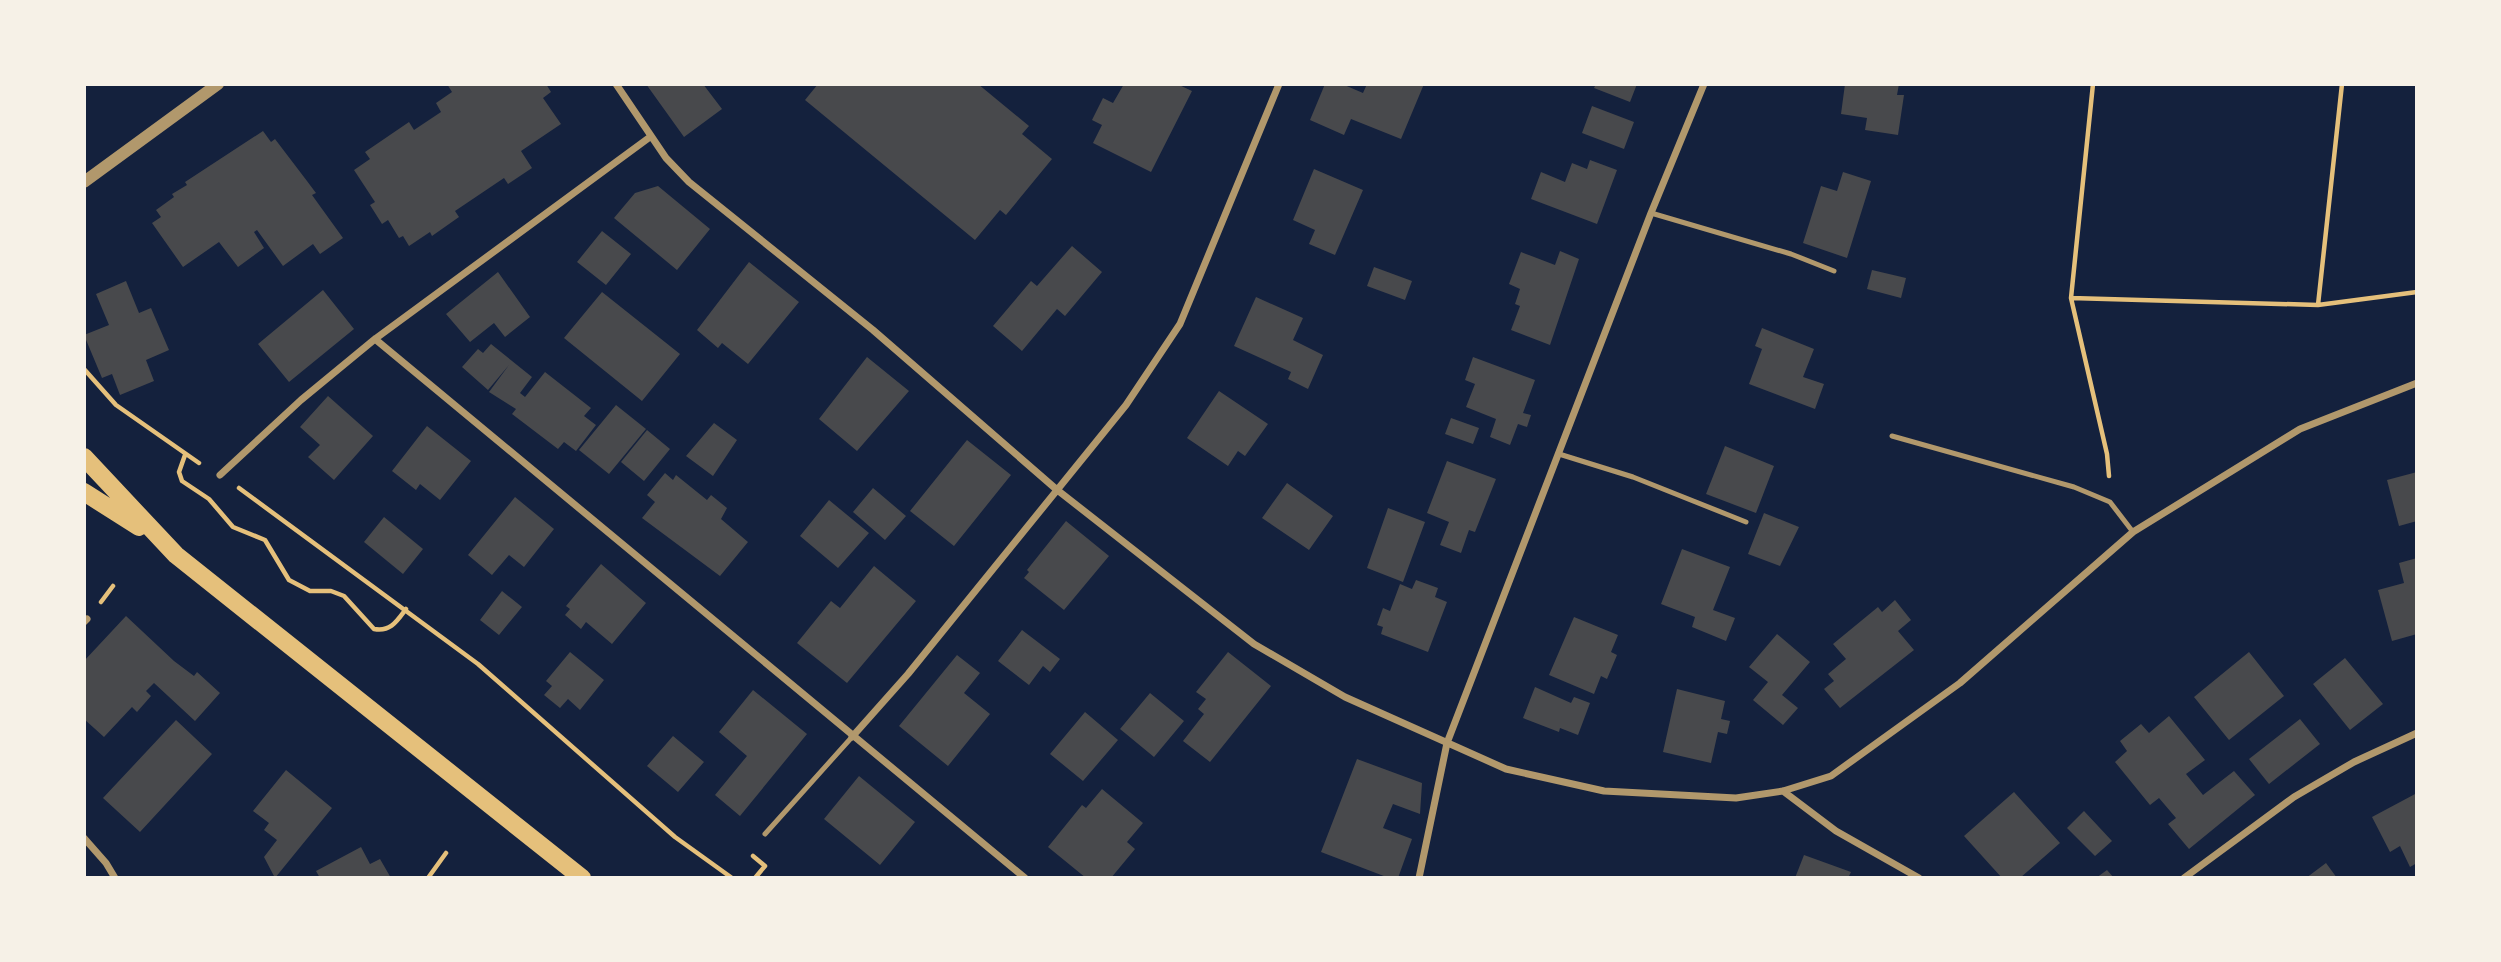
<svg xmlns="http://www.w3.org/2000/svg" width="2501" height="962" viewBox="0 0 2501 962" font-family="Spectral,serif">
	<rect width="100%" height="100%" fill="#14213d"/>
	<path fill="#48494c" d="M 447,84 L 546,84 L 551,92 L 543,98 L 561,124 L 521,151 L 532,168 L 508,184 L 504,178 L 455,211 L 459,217 L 432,236 L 430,232 L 409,246 L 403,236 L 399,238 L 388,220 L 382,224 L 370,205 L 375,202 L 354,170 L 370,159 L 365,152 L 409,122 L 414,130 L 441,112 L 436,103 L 452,92 Z
		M 646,84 L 703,84 L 722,109 L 684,137 Z
		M 818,84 L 978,84 L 1029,126 L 1022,134 L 1052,159 L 1006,215 L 1000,210 L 975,240 L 805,100 Z
		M 1124,84 L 1177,84 L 1192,91 L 1151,172 L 1093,143 L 1102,125 L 1092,120 L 1103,98 L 1113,103 Z
		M 1325,84 L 1342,84 L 1363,93 L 1367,84 L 1424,84 L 1401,139 L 1351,119 L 1344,135 L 1310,120 Z
		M 1596,84 L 1637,84 L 1630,102 L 1594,88 Z
		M 1845,84 L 1899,84 L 1897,95 L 1904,95 L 1898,135 L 1865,130 L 1867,118 L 1841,114 Z
		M 1592,106 L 1634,122 L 1624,149 L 1582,133 Z
		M 263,131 L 271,142 L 275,139 L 307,181 L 316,193 L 312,195 L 343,238 L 320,254 L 313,244 L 283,266 L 257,230 L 254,232 L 264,248 L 238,267 L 219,242 L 183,267 L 152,223 L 161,217 L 156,210 L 174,197 L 172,194 L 187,185 L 185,182 Z
		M 1590,160 L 1617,170 L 1597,224 L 1531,199 L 1541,172 L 1565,182 L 1572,163 L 1587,169 Z
		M 1314,169 L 1363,190 L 1335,255 L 1309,244 L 1315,230 L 1293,220 Z
		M 1843,172 L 1871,181 L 1847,258 L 1803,243 L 1821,186 L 1837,191 Z
		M 658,186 L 710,229 L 677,270 L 614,218 L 635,193 Z
		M 602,231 L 631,254 L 606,285 L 577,262 Z
		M 1072,246 L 1102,272 L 1065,316 L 1057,309 L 1022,351 L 993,326 L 1031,281 L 1037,286 Z
		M 1560,251 L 1579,259 L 1550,345 L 1511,330 L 1520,306 L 1515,304 L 1520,289 L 1509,284 L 1521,252 L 1555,265 Z
		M 749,262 L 799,302 L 748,364 L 722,343 L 718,348 L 697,330 Z
		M 1374,267 L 1412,281 L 1405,300 L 1367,286 Z
		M 1872,270 L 1906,278 L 1901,298 L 1867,289 Z
		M 498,272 L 530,317 L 505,337 L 494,323 L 470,342 L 446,314 Z
		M 126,281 L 139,313 L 151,308 L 169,350 L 146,360 L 154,381 L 120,395 L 112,374 L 102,378 L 84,335 L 109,325 L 96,294 Z
		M 323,290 L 354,329 L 289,382 L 258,344 Z
		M 602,292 L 680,354 L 642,401 L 564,338 Z
		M 1256,297 L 1303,318 L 1293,340 L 1323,355 L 1308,389 L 1288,379 L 1291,372 L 1234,346 Z
		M 1762,328 L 1814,349 L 1803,377 L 1824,384 L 1815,409 L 1749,384 L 1762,349 L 1755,346 Z
		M 491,344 L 532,377 L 520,393 L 525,397 L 545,372 L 591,408 L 584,416 L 596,425 L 576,451 L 564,442 L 558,449 L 512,414 L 516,409 L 489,392 L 509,365 L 488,390 L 462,367 L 478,349 L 483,353 Z
		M 867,357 L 909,391 L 857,451 L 819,419 Z
		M 1473,357 L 1535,380 L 1523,413 L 1531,415 L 1527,427 L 1518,424 L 1510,445 L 1490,437 L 1496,419 L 1466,407 L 1475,384 L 1465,380 Z
		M 1219,391 L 1268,424 L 1245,456 L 1238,451 L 1228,466 L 1187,438 Z
		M 328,396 L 373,436 L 334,480 L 308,457 L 320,445 L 300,427 Z
		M 616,405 L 646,429 L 609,474 L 579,450 Z
		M 1451,418 L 1479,428 L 1473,444 L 1445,434 Z
		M 714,423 L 737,440 L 713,476 L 686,456 Z
		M 427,426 L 471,461 L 440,500 L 420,484 L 416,490 L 392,471 Z
		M 647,430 L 670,449 L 644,481 L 621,462 Z
		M 967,440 L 1011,475 L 954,546 L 910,511 Z
		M 1725,446 L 1774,466 L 1756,513 L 1706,494 Z
		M 1447,461 L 1496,479 L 1475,532 L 1469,530 L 1461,553 L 1440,545 L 1449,522 L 1427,513 Z
		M 2417,472 L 2417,521 L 2399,526 L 2387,480 Z
		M 665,473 L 673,480 L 676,475 L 707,500 L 711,495 L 727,508 L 721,519 L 748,542 L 720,576 L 642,518 L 655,502 L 647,495 Z
		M 1287,483 L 1333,516 L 1309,550 L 1262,518 Z
		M 873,488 L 906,516 L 885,540 L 853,512 Z
		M 515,497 L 554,529 L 524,567 L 509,555 L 492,575 L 468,555 Z
		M 829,500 L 869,533 L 838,568 L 800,536 Z
		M 1388,508 L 1425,522 L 1403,582 L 1367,568 Z
		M 1764,513 L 1799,527 L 1780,566 L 1748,554 Z
		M 384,517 L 423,549 L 403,574 L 364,542 Z
		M 1066,521 L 1109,556 L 1064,610 L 1024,578 L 1029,572 L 1027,570 Z
		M 1682,549 L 1730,567 L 1713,610 L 1735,618 L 1726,641 L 1692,627 L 1695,617 L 1661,604 Z
		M 2417,558 L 2417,634 L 2392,641 L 2378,590 L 2404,583 L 2399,563 Z
		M 601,564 L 646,603 L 612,644 L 586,622 L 581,629 L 565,615 L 570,609 L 566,606 Z
		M 874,566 L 916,601 L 847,683 L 797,643 L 831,601 L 840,608 Z
		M 1416,580 L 1438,588 L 1435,597 L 1447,602 L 1428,652 L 1381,634 L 1383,627 L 1377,625 L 1383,608 L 1390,611 L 1400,584 L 1412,589 Z
		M 502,591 L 522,607 L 499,635 L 480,620 Z
		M 1895,600 L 1911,620 L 1898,631 L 1914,650 L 1840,708 L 1824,689 L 1834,681 L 1828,674 L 1846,659 L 1833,644 L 1878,607 L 1882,612 Z
		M 126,616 L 174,661 L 194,676 L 197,672 L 220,693 L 195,721 L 154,683 L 146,691 L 151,696 L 137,712 L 132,707 L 104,737 L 84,719 L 84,661 Z
		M 1574,617 L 1618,635 L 1611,652 L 1617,655 L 1607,679 L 1601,676 L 1594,694 L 1549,675 Z
		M 1022,630 L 1060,659 L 1050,672 L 1043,666 L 1029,685 L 998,661 Z
		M 1777,634 L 1810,662 L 1782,695 L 1798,708 L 1783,725 L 1753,700 L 1768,682 L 1749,667 Z
		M 570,652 L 604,680 L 580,710 L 568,699 L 560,708 L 544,695 L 552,686 L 546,681 Z
		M 1228,652 L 1271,686 L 1210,762 L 1183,741 L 1204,714 L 1198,709 L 1206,699 L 1196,692 Z
		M 2249,652 L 2284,696 L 2229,740 L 2194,697 Z
		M 957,655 L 980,673 L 964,693 L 990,714 L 948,766 L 899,726 Z
		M 2345,658 L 2383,704 L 2350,730 L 2313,684 Z
		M 1535,687 L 1571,703 L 1574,697 L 1590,703 L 1578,735 L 1560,728 L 1559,732 L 1523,718 Z
		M 1677,689 L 1725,701 L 1721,719 L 1730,721 L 1727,734 L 1718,732 L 1711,763 L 1663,752 Z
		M 753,690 L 807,734 L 740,816 L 715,795 L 747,756 L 719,732 Z
		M 1150,693 L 1184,721 L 1154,757 L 1120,729 Z
		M 1085,712 L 1118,740 L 1083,781 L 1050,754 Z
		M 2169,716 L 2205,760 L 2186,774 L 2203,795 L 2234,771 L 2255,795 L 2189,849 L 2168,824 L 2176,818 L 2159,798 L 2150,805 L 2115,762 L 2127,751 L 2120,741 L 2141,724 L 2149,733 Z
		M 2300,719 L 2320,744 L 2269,784 L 2249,759 Z
		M 176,720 L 212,754 L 140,832 L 103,798 Z
		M 673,736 L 704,762 L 678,792 L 647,766 Z
		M 1357,759 L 1422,783 L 1420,814 L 1393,804 L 1383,828 L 1412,839 L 1398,878 L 1389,878 L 1321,852 Z
		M 286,770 L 332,808 L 275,878 L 264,857 L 277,840 L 264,830 L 269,823 L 253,811 Z
		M 859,776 L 915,822 L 880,865 L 824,819 Z
		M 1102,789 L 1143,823 L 1127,842 L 1135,849 L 1111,878 L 1086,878 L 1048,847 L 1082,805 L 1086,808 Z
		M 2014,792 L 2060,843 L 2020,878 L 2002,878 L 1964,836 Z
		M 2417,793 L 2417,863 L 2410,867 L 2400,846 L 2390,852 L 2372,817 Z
		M 2084,811 L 2112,841 L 2095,856 L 2067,828 Z
		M 361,847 L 370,864 L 380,859 L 391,878 L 320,878 L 316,871 Z
		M 1804,855 L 1851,872 L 1848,878 L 1795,878 Z
		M 2326,863 L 2337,878 L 2306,878 Z
		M 2107,870 L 2114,878 L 2096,878 Z"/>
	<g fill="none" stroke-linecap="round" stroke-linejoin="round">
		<path stroke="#e5c07b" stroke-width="4.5" d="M 2071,298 L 2093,84
			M 2318,305 L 2342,84
			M 84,369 L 116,405 L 199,463
			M 185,455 L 179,472 L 182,481 L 209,499 L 233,527 L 265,540 L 289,580 L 310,591 L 331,591 L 344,596 L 374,629 C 391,632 397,621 406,609
			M 2109,476 L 2107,454 L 2071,298 L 2318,305 L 2417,292
			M 239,488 L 478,664 L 675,837 L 732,878
			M 101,602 L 113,586
			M 753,856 L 765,866 L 755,878
			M 428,878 L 446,853"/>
		<path stroke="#b1986c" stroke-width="5" d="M 1651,213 L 1791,254 L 1834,271
			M 1892,436 L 2074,487 L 2110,502 L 2133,532
			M 1559,454 L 1633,477 L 1746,522
			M 765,834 L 852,737"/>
		<path stroke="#b1986c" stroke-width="7" d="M 616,84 L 666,158 L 689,182 L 873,330 L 1056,489 L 1254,644 L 1345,697 L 1506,769 L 1604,791 L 1736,798 L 1783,791 L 1831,776 L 1960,683 L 2133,532 L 2300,429 L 2417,383
			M 375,339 L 1025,878
			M 220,475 L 301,400 L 375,339 L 650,137
			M 84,622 L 87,619
			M 852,737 L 908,674 L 1126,405 L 1180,324 L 1279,84
			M 1783,791 L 1836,831 L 1919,878
			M 84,838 L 106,863 L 115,878
			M 1419,878 L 1447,743 L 1651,213 L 1704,84
			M 2184,878 L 2294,797 L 2354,762 L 2417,733"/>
		<path stroke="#b1986c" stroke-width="12" d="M 84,182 L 218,84"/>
		<path stroke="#e5c07b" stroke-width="18" d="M 84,457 L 176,555 L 582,878
			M 84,492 L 139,527"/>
	</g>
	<rect width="2501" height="962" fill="none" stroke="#f6f1e7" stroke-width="172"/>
</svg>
